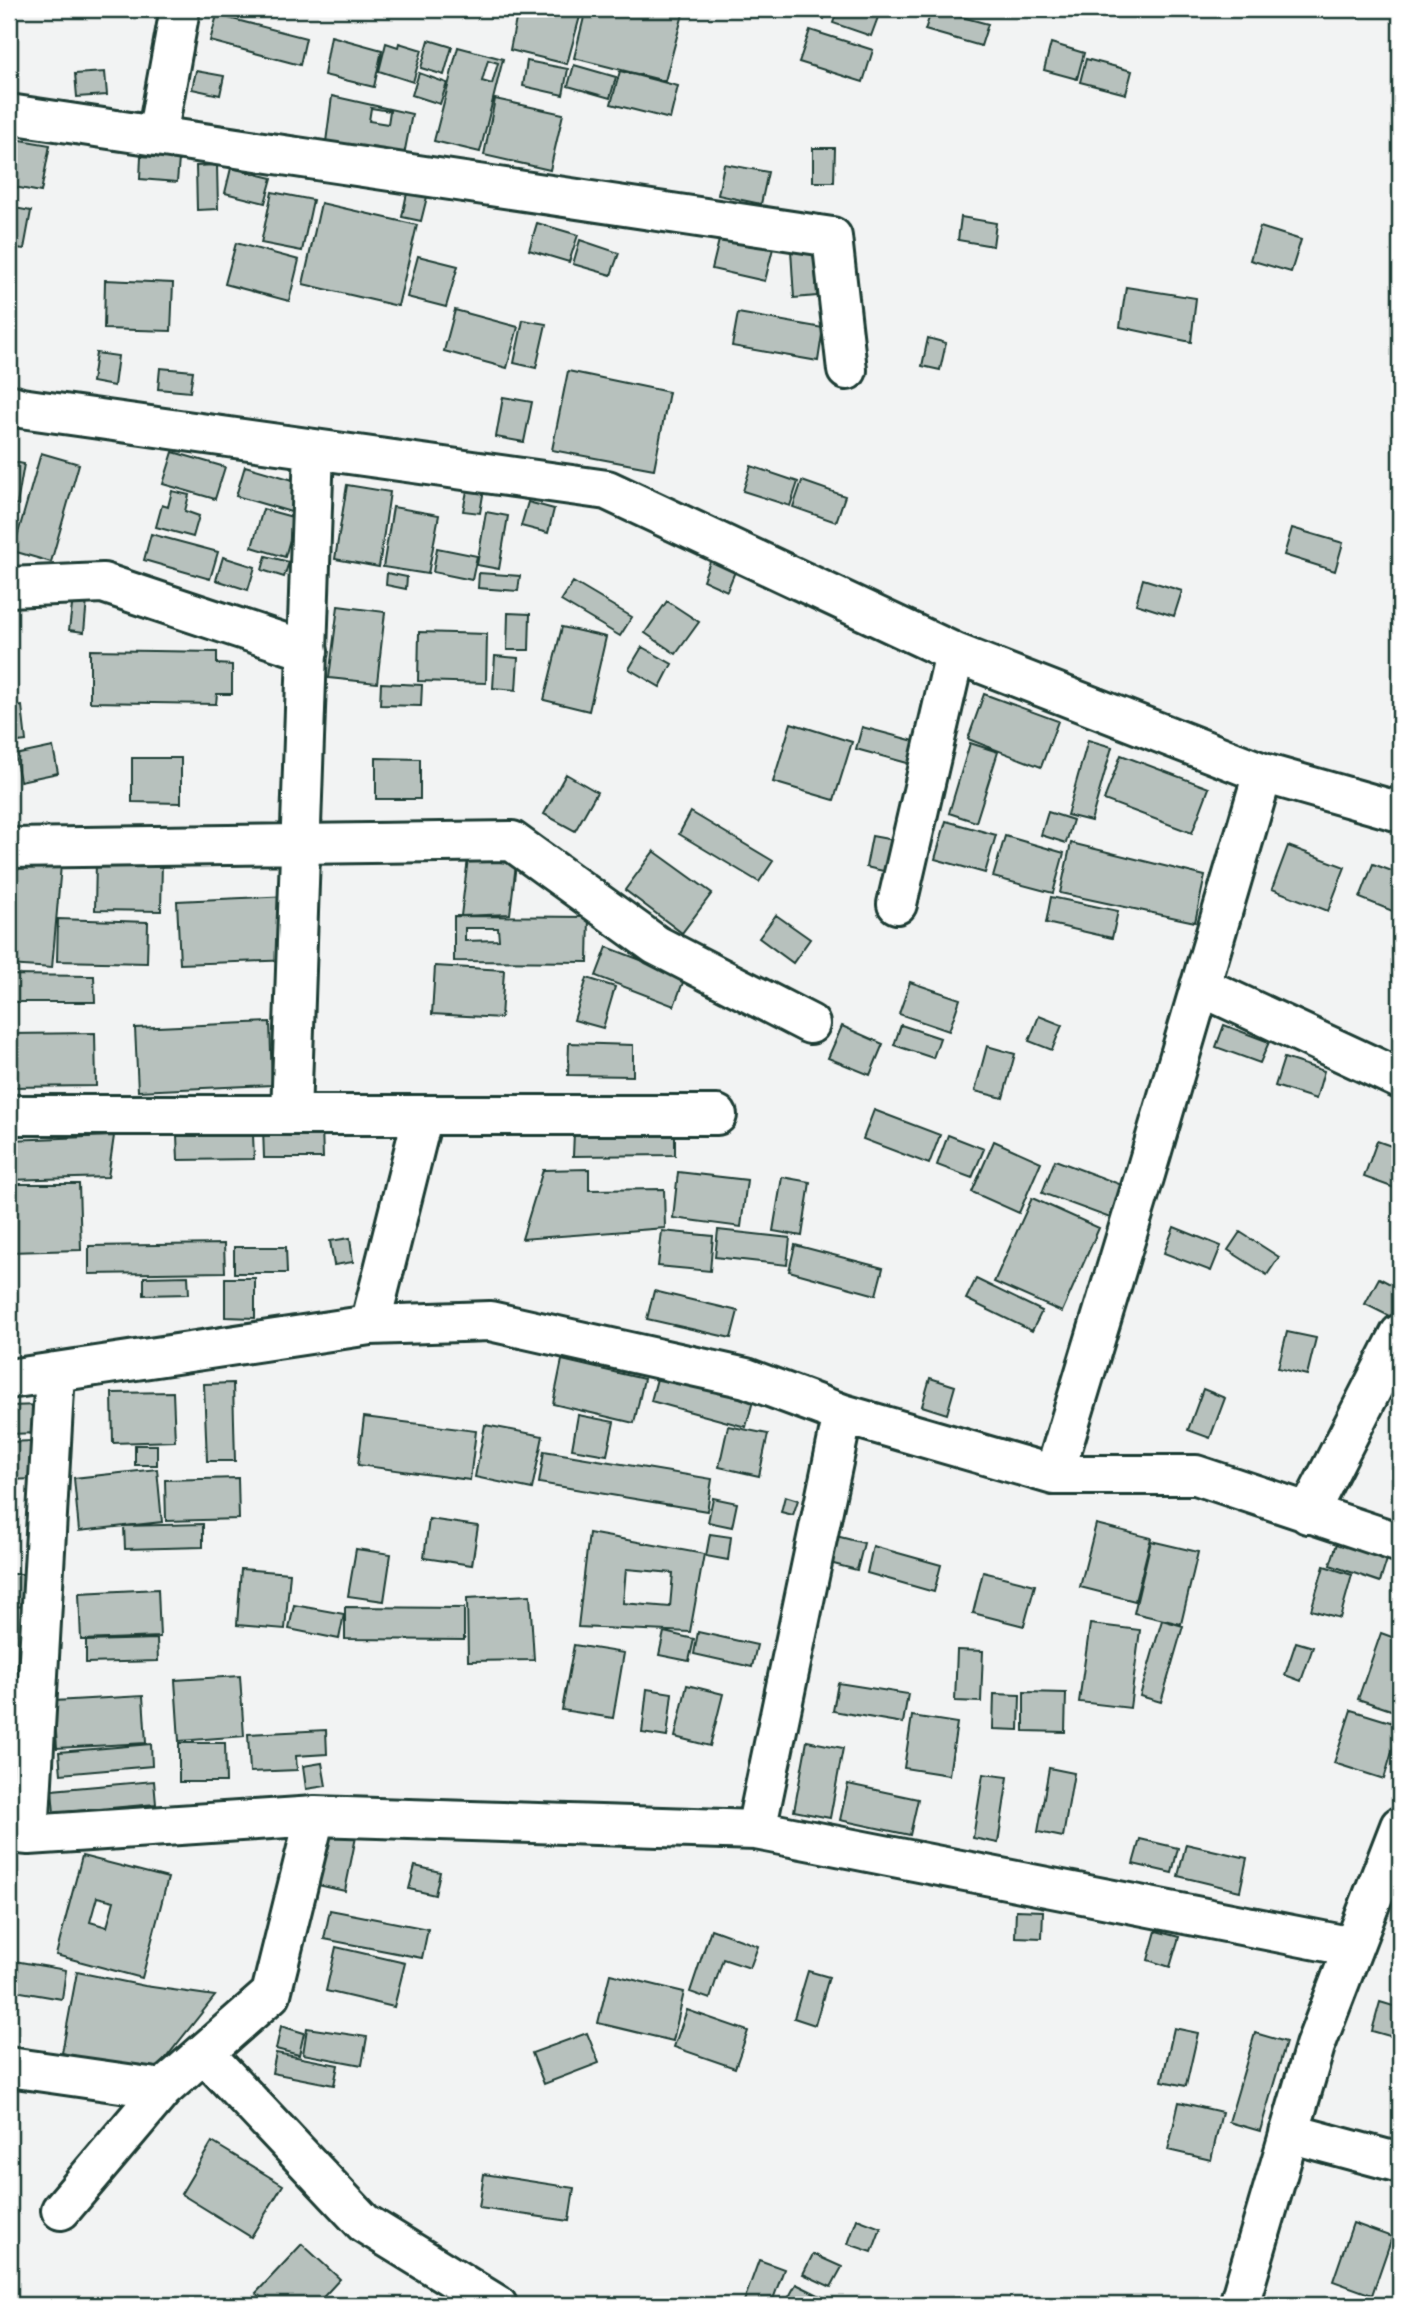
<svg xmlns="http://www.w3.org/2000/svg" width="1409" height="2314" viewBox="0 0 1409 2314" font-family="'Shantell Sans',sans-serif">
	<rect width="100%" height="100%" fill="#f2f3f3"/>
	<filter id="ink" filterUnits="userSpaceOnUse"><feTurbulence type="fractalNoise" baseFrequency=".0143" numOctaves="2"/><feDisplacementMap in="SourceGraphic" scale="14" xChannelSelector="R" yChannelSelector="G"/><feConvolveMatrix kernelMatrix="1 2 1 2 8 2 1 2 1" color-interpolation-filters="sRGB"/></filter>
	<g filter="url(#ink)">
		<path fill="#b7c1bd" stroke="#1f3d34" stroke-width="2" fill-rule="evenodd" d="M 518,9 L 582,9 L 567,64 L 510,50 Z
			M 586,9 L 659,9 L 683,14 L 665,81 L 574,58 Z
			M 805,9 L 829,9 L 824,19 Z
			M 838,9 L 881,9 L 871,36 L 833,23 Z
			M 932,9 L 988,24 L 981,46 L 925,30 Z
			M 217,15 L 306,38 L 300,65 L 210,41 Z
			M 810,30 L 873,50 L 863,82 L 799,62 Z
			M 331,36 L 382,50 L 374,87 L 324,75 Z
			M 429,40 L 452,47 L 444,75 L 421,68 Z
			M 386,43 L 398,47 L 399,43 L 422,50 L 413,82 L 379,71 Z
			M 1051,43 L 1084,53 L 1077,79 L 1044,70 Z
			M 458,47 L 503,59 L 480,152 L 434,141 ZM 488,60 L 498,63 L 492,84 L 482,81 Z
			M 1086,59 L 1132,71 L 1126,94 L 1080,82 Z
			M 527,61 L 568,69 L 563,95 L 523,86 Z
			M 574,65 L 616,77 L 610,98 L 568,86 Z
			M 196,71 L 224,76 L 220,95 L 192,89 Z
			M 620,71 L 678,86 L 670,119 L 611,104 Z
			M 105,72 L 107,95 L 77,97 L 75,74 Z
			M 419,73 L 447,83 L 440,104 L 412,95 Z
			M 332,96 L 412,114 L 404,155 L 326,142 ZM 371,108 L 390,111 L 388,124 L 369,121 Z
			M 495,99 L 563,114 L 550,170 L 484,155 Z
			M 9,138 L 50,145 L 41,192 L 9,186 Z
			M 813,148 L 835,148 L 834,182 L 813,182 Z
			M 141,156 L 179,159 L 177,182 L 140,179 Z
			M 724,164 L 768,172 L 761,204 L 718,195 Z
			M 217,165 L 218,209 L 197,210 L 196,166 Z
			M 231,168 L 272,178 L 265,203 L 225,193 Z
			M 272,192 L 313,200 L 302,251 L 261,243 Z
			M 407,193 L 427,197 L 421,221 L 402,217 Z
			M 321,203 L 417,225 L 398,306 L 303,284 Z
			M 9,207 L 31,211 L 24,249 L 9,247 Z
			M 961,217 L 996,223 L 993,246 L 958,240 Z
			M 537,223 L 578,235 L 569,262 L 529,250 Z
			M 1260,227 L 1301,240 L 1291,272 L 1250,260 Z
			M 720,236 L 773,248 L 765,281 L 712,269 Z
			M 580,240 L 619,253 L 611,275 L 573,264 Z
			M 236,243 L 299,260 L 289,301 L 225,284 Z
			M 814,248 L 817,296 L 794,298 L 791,250 Z
			M 418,256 L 458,266 L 446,307 L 407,297 Z
			M 105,280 L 173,283 L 171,331 L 104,329 Z
			M 1126,287 L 1196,298 L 1191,342 L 1120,327 Z
			M 455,310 L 518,327 L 507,368 L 444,351 Z
			M 738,313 L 823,328 L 818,361 L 732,346 Z
			M 523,320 L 546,324 L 536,368 L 514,363 Z
			M 928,338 L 946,343 L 940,370 L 922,366 Z
			M 96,353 L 118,356 L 114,386 L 92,382 Z
			M 160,368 L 193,371 L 190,392 L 158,389 Z
			M 568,371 L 669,392 L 654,469 L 552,450 Z
			M 503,397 L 532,402 L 524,442 L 496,437 Z
			M 173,452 L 225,467 L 215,499 L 163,484 Z
			M 41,453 L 79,464 L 51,562 L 13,551 Z
			M 9,461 L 24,464 L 17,505 L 9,503 Z
			M 245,466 L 300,482 L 291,512 L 236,496 Z
			M 751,466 L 798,482 L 790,506 L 743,491 Z
			M 802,481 L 845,496 L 836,522 L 793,507 Z
			M 347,485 L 390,492 L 379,567 L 335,559 Z
			M 468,486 L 484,489 L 480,513 L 463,511 Z
			M 172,491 L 189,495 L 185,511 L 199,516 L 193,537 L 156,527 L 162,505 L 168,507 Z
			M 528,502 L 554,509 L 548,533 L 521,526 Z
			M 393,507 L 439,515 L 428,574 L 383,567 Z
			M 263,509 L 296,518 L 285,557 L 252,547 Z
			M 486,512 L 508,516 L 499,569 L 477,565 Z
			M 1292,528 L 1343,543 L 1335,571 L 1284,555 Z
			M 151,534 L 218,552 L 210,579 L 144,560 Z
			M 437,548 L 477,556 L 472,580 L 433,572 Z
			M 266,556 L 289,562 L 284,577 L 262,570 Z
			M 223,557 L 255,567 L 248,590 L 216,580 Z
			M 711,559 L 736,569 L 727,591 L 703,580 Z
			M 387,573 L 407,577 L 406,589 L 386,585 Z
			M 479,573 L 520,576 L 518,591 L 478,588 Z
			M 1143,579 L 1182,591 L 1174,616 L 1136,604 Z
			M 573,582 L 632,617 L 620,636 L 561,601 Z
			M 73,598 L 87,600 L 84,632 L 69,630 Z
			M 667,601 L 699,622 L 676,654 L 645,633 Z
			M 338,606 L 385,612 L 377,683 L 329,678 Z
			M 508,613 L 530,614 L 529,650 L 507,650 Z
			M 562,627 L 606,637 L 589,711 L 544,700 Z
			M 419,632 L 487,634 L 486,683 L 418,681 Z
			M 642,647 L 672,664 L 660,687 L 629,669 Z
			M 90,650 L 217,652 L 217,664 L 232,665 L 232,694 L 217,694 L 216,704 L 90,702 Z
			M 495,656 L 518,658 L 516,690 L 493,688 Z
			M 381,683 L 422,685 L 421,706 L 380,705 Z
			M 984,694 L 1058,721 L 1041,767 L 968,739 Z
			M 22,706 L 26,741 L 9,743 L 9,707 Z
			M 791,723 L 852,742 L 834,800 L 773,782 Z
			M 862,727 L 918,742 L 911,764 L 856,749 Z
			M 1088,740 L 1112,747 L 1091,821 L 1067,815 Z
			M 970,743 L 998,752 L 976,822 L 949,813 Z
			M 53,747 L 58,773 L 20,781 L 15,755 Z
			M 1121,755 L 1209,788 L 1192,833 L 1104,800 Z
			M 132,758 L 181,758 L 181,803 L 132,802 Z
			M 376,758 L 420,759 L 420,799 L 376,799 Z
			M 566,774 L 597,792 L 575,831 L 544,814 Z
			M 691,812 L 773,861 L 759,882 L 679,834 Z
			M 1048,812 L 1073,820 L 1066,843 L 1041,835 Z
			M 946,821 L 996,835 L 985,873 L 935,859 Z
			M 872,836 L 899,841 L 892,873 L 866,867 Z
			M 1005,836 L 1064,853 L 1053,893 L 993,877 Z
			M 1071,843 L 1205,876 L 1195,922 L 1060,893 Z
			M 1288,846 L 1345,867 L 1328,911 L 1272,889 Z
			M 654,851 L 712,893 L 682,933 L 625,890 Z
			M 468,858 L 516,864 L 510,914 L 461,916 Z
			M 96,861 L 162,862 L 161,911 L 95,910 Z
			M 13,862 L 61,865 L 52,968 L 9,965 L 9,911 Z
			M 1373,864 L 1400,874 L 1400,914 L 1360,898 Z
			M 289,896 L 292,960 L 180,964 L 177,901 Z
			M 1051,897 L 1118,911 L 1112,938 L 1046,923 Z
			M 776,915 L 810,939 L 793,963 L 759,938 Z
			M 454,916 L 589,917 L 588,962 L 454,961 ZM 465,928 L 498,928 L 499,940 L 465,941 Z
			M 58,919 L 148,922 L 147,963 L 57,961 Z
			M 607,947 L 685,977 L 674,1006 L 596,976 Z
			M 435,966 L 504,970 L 501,1018 L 432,1014 Z
			M 9,975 L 94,976 L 95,1002 L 9,1002 Z
			M 587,978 L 615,987 L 603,1028 L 574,1020 Z
			M 910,982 L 960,999 L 949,1031 L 899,1014 Z
			M 1039,1016 L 1062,1025 L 1052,1050 L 1029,1041 Z
			M 270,1022 L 272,1085 L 138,1091 L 135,1028 Z
			M 901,1025 L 940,1038 L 933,1058 L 894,1045 Z
			M 1224,1025 L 1269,1042 L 1260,1063 L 1216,1047 Z
			M 842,1026 L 883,1044 L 870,1075 L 828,1058 Z
			M 95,1033 L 96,1086 L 9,1087 L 9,1034 Z
			M 569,1043 L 633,1045 L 633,1076 L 568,1075 Z
			M 987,1046 L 1015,1054 L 1003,1098 L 975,1091 Z
			M 1284,1058 L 1324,1071 L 1316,1099 L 1275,1086 Z
			M 874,1110 L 940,1135 L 929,1164 L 863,1139 Z
			M 322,1126 L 323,1158 L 264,1158 L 263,1127 Z
			M 675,1131 L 675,1155 L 573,1156 L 574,1132 Z
			M 253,1134 L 254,1159 L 178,1160 L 177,1135 Z
			M 948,1135 L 984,1149 L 972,1178 L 937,1165 Z
			M 114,1136 L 108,1177 L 9,1180 L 9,1140 Z
			M 994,1141 L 1041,1162 L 1019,1213 L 972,1192 Z
			M 1377,1141 L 1400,1149 L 1400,1190 L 1364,1177 Z
			M 1055,1160 L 1122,1185 L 1110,1218 L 1042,1193 Z
			M 589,1169 L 589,1190 L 664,1189 L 665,1228 L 522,1239 L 543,1170 Z
			M 678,1172 L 747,1180 L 741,1227 L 673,1218 Z
			M 782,1177 L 810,1182 L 802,1236 L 773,1231 Z
			M 9,1184 L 79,1184 L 81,1250 L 9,1252 Z
			M 1032,1198 L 1099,1228 L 1062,1312 L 994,1282 Z
			M 1174,1227 L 1221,1246 L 1211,1271 L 1164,1253 Z
			M 718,1230 L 790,1238 L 787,1265 L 715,1257 Z
			M 662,1231 L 713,1236 L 710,1271 L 658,1266 Z
			M 1240,1232 L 1279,1257 L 1267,1275 L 1228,1250 Z
			M 350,1238 L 353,1262 L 334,1265 L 330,1241 Z
			M 224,1244 L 225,1272 L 89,1274 L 89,1246 Z
			M 795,1245 L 883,1268 L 876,1295 L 789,1271 Z
			M 234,1247 L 286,1247 L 287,1273 L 234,1273 Z
			M 188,1276 L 189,1294 L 144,1295 L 144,1277 Z
			M 225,1278 L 255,1278 L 255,1318 L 225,1317 Z
			M 1379,1278 L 1400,1289 L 1400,1299 L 1391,1317 L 1365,1304 Z
			M 976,1279 L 1042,1311 L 1032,1331 L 966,1299 Z
			M 654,1291 L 738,1311 L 731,1338 L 647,1319 Z
			M 1287,1332 L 1316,1338 L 1307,1375 L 1278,1368 Z
			M 562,1360 L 644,1379 L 634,1423 L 553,1404 Z
			M 658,1375 L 753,1401 L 746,1427 L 651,1401 Z
			M 930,1378 L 955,1386 L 947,1414 L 922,1406 Z
			M 233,1383 L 235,1461 L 207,1461 L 204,1384 Z
			M 1203,1389 L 1225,1398 L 1210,1438 L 1188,1430 Z
			M 173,1392 L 175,1441 L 113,1443 L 112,1393 Z
			M 39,1405 L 39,1433 L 9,1434 L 9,1406 Z
			M 578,1415 L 614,1422 L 607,1455 L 572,1449 Z
			M 364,1417 L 476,1431 L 470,1480 L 358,1465 Z
			M 485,1425 L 543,1436 L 532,1489 L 475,1477 Z
			M 728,1426 L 768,1434 L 759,1476 L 719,1467 Z
			M 32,1441 L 34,1479 L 9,1480 L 9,1442 Z
			M 135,1445 L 157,1445 L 157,1465 L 135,1465 Z
			M 544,1451 L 712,1479 L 707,1511 L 539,1483 Z
			M 157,1469 L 162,1522 L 79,1531 L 74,1478 Z
			M 238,1478 L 239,1519 L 166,1521 L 165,1480 Z
			M 785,1496 L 798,1500 L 793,1515 L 781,1512 Z
			M 713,1498 L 737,1503 L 732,1527 L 708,1522 Z
			M 429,1519 L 478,1526 L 472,1565 L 424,1558 Z
			M 203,1524 L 203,1547 L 125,1549 L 124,1526 Z
			M 1096,1524 L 1151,1538 L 1135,1601 L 1080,1587 Z
			M 820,1532 L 864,1543 L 857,1570 L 814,1559 Z
			M 589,1533 L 704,1554 L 690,1632 L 578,1627 ZM 626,1569 L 673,1573 L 670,1607 L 623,1603 Z
			M 710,1534 L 731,1537 L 728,1560 L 706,1556 Z
			M 1340,1534 L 1390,1550 L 1380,1582 L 1330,1565 Z
			M 1151,1541 L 1198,1552 L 1181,1624 L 1134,1613 Z
			M 873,1546 L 941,1565 L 934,1592 L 867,1573 Z
			M 356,1549 L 391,1554 L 384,1601 L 348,1596 Z
			M 1324,1566 L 1352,1575 L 1340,1618 L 1311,1610 Z
			M 241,1569 L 290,1573 L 285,1629 L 237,1625 Z
			M 983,1572 L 1035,1585 L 1024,1626 L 973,1613 Z
			M 9,1574 L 28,1574 L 27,1607 L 9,1606 Z
			M 158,1589 L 160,1637 L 81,1640 L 79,1593 Z
			M 530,1595 L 534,1660 L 468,1661 L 467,1598 Z
			M 294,1605 L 344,1614 L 339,1639 L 289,1629 Z
			M 345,1607 L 464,1608 L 464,1640 L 345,1639 Z
			M 9,1608 L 16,1608 L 15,1633 L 9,1633 Z
			M 1162,1620 L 1183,1626 L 1161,1702 L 1140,1696 Z
			M 1090,1624 L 1140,1630 L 1130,1708 L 1079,1702 Z
			M 664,1632 L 694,1639 L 689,1661 L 659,1655 Z
			M 698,1632 L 757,1645 L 752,1667 L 694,1654 Z
			M 1381,1633 L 1400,1640 L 1400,1713 L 1358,1699 Z
			M 157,1639 L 158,1661 L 86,1663 L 86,1641 Z
			M 1296,1642 L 1313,1647 L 1301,1681 L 1285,1675 Z
			M 574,1645 L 624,1653 L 613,1718 L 562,1710 Z
			M 957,1650 L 983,1651 L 981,1702 L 955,1701 Z
			M 9,1667 L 17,1668 L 12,1725 L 9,1724 Z
			M 240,1676 L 244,1736 L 179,1741 L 175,1680 Z
			M 838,1683 L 908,1694 L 903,1723 L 833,1711 Z
			M 687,1685 L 723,1694 L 710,1746 L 675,1737 Z
			M 647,1689 L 672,1693 L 667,1737 L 642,1733 Z
			M 1024,1692 L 1066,1693 L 1065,1732 L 1024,1731 Z
			M 994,1694 L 1020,1695 L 1019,1730 L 993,1729 Z
			M 143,1696 L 146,1743 L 57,1748 L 54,1701 Z
			M 1351,1710 L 1400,1725 L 1384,1779 L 1334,1763 Z
			M 912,1716 L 957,1723 L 949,1775 L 904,1768 Z
			M 326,1730 L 327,1754 L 296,1756 L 297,1770 L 250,1772 L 248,1734 Z
			M 807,1741 L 843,1748 L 830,1818 L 794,1811 Z
			M 179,1743 L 225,1743 L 226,1782 L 179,1782 Z
			M 151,1744 L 152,1766 L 61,1774 L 59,1752 Z
			M 322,1763 L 326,1786 L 306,1789 L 303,1766 Z
			M 1049,1768 L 1074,1773 L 1063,1837 L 1038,1832 Z
			M 983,1774 L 1008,1777 L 998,1843 L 973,1838 Z
			M 154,1781 L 156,1804 L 54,1813 L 52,1790 Z
			M 848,1784 L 918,1799 L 910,1835 L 840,1820 Z
			M 330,1826 L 357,1832 L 345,1891 L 318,1885 Z
			M 1140,1839 L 1178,1848 L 1172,1873 L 1133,1864 Z
			M 1186,1844 L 1247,1858 L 1240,1891 L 1178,1876 Z
			M 82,1856 L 168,1878 L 142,1978 L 56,1955 ZM 97,1897 L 114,1901 L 107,1927 L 90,1922 Z
			M 415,1866 L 440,1872 L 435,1895 L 409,1889 Z
			M 330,1910 L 428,1929 L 422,1958 L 324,1939 Z
			M 1016,1910 L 1043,1911 L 1042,1938 L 1015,1937 Z
			M 711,1929 L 758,1946 L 750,1968 L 723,1959 L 710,1999 L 690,1992 Z
			M 1156,1931 L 1179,1937 L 1170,1967 L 1148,1960 Z
			M 336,1947 L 405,1963 L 394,2007 L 326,1991 Z
			M 9,1960 L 66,1970 L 62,1999 L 9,1990 Z
			M 808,1971 L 829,1977 L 815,2025 L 794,2018 Z
			M 77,1972 L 145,1986 L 215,1996 L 154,2073 L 62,2053 Z
			M 610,1974 L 684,1992 L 673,2041 L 598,2023 Z
			M 1380,2002 L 1400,2008 L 1400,2039 L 1372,2031 Z
			M 687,2010 L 748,2031 L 735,2068 L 674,2047 Z
			M 281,2026 L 304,2033 L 299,2055 L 276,2049 Z
			M 307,2028 L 367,2037 L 362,2065 L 303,2054 Z
			M 1174,2028 L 1198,2033 L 1186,2086 L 1162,2081 Z
			M 587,2033 L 599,2063 L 544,2084 L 532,2053 Z
			M 1255,2033 L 1286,2042 L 1260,2131 L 1229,2122 Z
			M 276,2053 L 338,2065 L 334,2085 L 272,2073 Z
			M 1179,2102 L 1222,2112 L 1211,2160 L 1168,2150 Z
			M 212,2142 L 283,2185 L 251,2237 L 181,2194 Z
			M 484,2174 L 574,2188 L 569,2221 L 479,2208 Z
			M 857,2219 L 881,2228 L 872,2252 L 848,2244 Z
			M 1353,2223 L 1392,2237 L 1372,2295 L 1333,2281 Z
			M 302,2244 L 340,2279 L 316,2305 L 270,2305 L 256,2293 Z
			M 813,2254 L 842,2267 L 831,2287 L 803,2274 Z
			M 759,2260 L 784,2269 L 771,2305 L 757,2305 L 744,2301 Z
			M 796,2284 L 839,2305 L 785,2304 Z
			M 1024,2298 L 1042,2305 L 1022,2305 Z"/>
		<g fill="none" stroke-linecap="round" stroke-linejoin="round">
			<defs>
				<path id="minor" d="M 9,114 L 832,237 L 847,370
					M 157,136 L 180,9
					M 9,404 L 21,408 L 607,490 L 955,653 L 1263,773 L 1400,812
					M 9,587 L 103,583 L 308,651
					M 9,848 L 512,841 L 656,945 L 810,1024
					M 897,904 L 955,653
					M 1200,986 L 1400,1079
					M 9,1115 L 717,1115
					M 291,1115 L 314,449
					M 370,1325 L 423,1115
					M 9,1379 L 370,1325 L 490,1321 L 746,1378 L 843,1414 L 1054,1475 L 1196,1475 L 1400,1543
					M 1054,1475 L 1146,1171 L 1263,773
					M 1308,1514 L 1400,1334
					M 756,1830 L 843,1414
					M 9,1833 L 29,1835 L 315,1816 L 756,1830 L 1353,1947
					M 29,1835 L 55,1372
					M 204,2053 L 364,2223 L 497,2305
					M 9,2067 L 163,2089
					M 1289,2133 L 1400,2163
					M 61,2210 L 163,2089 L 271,1994 L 315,1816
					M 1239,2305 L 1315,2046 L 1400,1826"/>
			</defs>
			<use href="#minor" stroke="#1f3d34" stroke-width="44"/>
			<use href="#minor" stroke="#fff" stroke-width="38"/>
		</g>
	</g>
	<rect width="1409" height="2314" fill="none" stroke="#fff" stroke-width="35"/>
	<rect x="18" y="18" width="1374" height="2279" fill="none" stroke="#1f3d34" stroke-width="2.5" filter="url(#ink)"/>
</svg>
